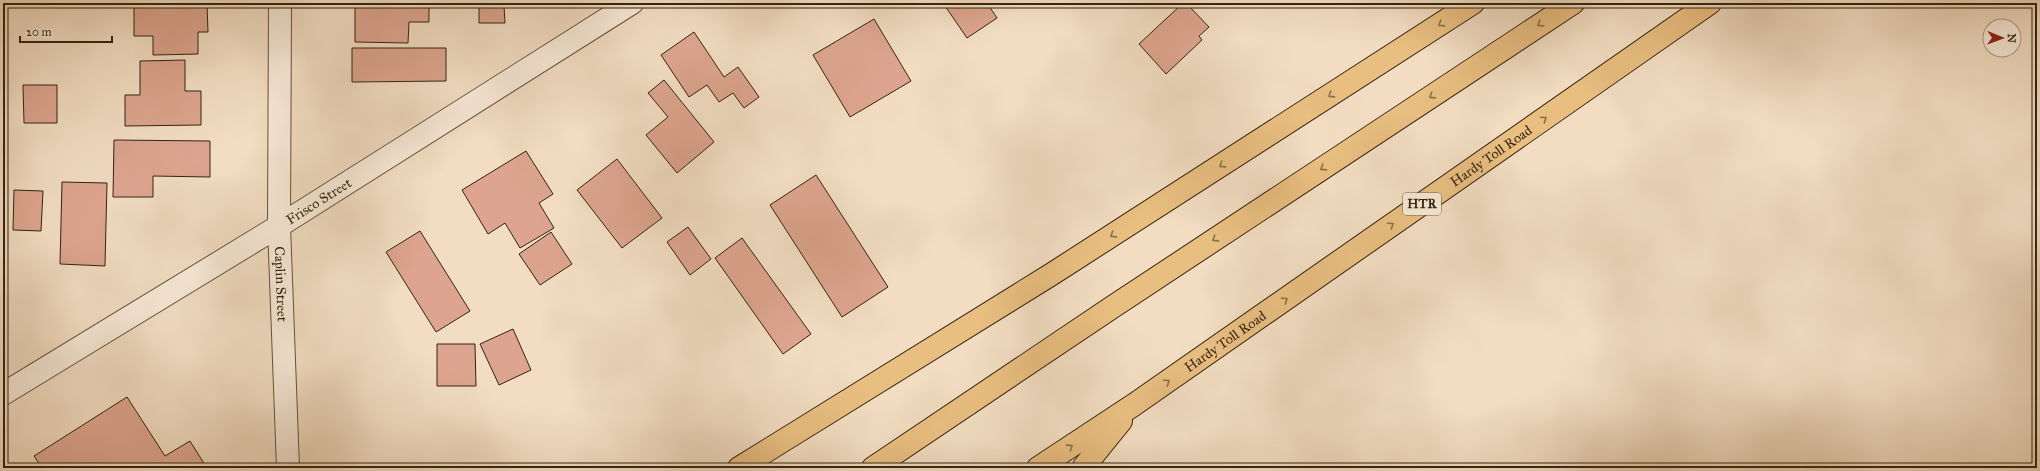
<svg xmlns="http://www.w3.org/2000/svg" width="2040" height="471" viewBox="0 0 2040 471" font-family="'IM FELL Great Primer',serif">
	<rect width="100%" height="100%" fill="#f2ddc2"/>
	<filter id="stains"><feTurbulence type="fractalNoise" baseFrequency=".005" numOctaves="4"/><feColorMatrix values="0 0 0 0 .2 0 0 0 0 .09 0 0 0 0 .02 0 0 0 .5 -.17"/></filter>
	<radialGradient id="worn" r=".72"><stop offset=".6" stop-color="#630" stop-opacity="0"/><stop offset="1" stop-color="#630" stop-opacity=".3"/></radialGradient>
	<path fill="#dda58f" stroke="#33240f" d="M 3,3 L 5,3 L 5,53 L 3,53 Z
		M 134,3 L 207,3 L 208,32 L 198,32 L 198,54 L 153,55 L 153,36 L 134,36 Z
		M 355,3 L 429,3 L 429,22 L 409,22 L 408,43 L 355,42 Z
		M 479,3 L 531,3 L 531,5 L 504,6 L 505,23 L 479,23 Z
		M 943,3 L 987,3 L 997,18 L 967,38 Z
		M 1022,3 L 1032,3 L 1025,7 Z
		M 1183,3 L 1186,3 L 1209,27 L 1199,36 L 1202,40 L 1166,74 L 1139,44 Z
		M 874,19 L 911,81 L 850,117 L 813,55 Z
		M 694,32 L 724,77 L 738,67 L 759,97 L 744,108 L 733,93 L 719,102 L 707,85 L 689,97 L 661,55 Z
		M 352,48 L 446,48 L 446,81 L 352,82 Z
		M 185,60 L 185,91 L 201,91 L 201,125 L 125,126 L 125,95 L 140,95 L 140,61 Z
		M 664,80 L 714,142 L 677,173 L 646,135 L 668,117 L 648,93 Z
		M 23,85 L 57,85 L 57,123 L 24,123 Z
		M 114,140 L 210,141 L 210,177 L 153,176 L 153,197 L 113,197 Z
		M 526,151 L 553,194 L 539,203 L 554,228 L 520,248 L 505,223 L 488,234 L 462,190 Z
		M 617,159 L 662,218 L 622,248 L 577,190 Z
		M 816,175 L 888,287 L 842,317 L 770,205 Z
		M 62,182 L 107,183 L 105,266 L 60,264 Z
		M 14,190 L 43,191 L 41,231 L 13,230 Z
		M 688,227 L 711,259 L 690,275 L 667,242 Z
		M 420,231 L 470,311 L 436,332 L 386,252 Z
		M 551,232 L 572,264 L 540,285 L 519,254 Z
		M 742,238 L 811,334 L 783,354 L 715,258 Z
		M 513,329 L 531,370 L 499,385 L 480,344 Z
		M 437,344 L 475,344 L 476,386 L 437,386 Z
		M 127,397 L 165,456 L 190,441 L 205,465 L 200,468 L 42,468 L 34,456 Z"/>
	<g fill="none" stroke-linecap="round" stroke-linejoin="round">
		<defs>
			<g id="street">
				<path id="s1" d="M 280,3 L 279,226 L 288,468"/>
				<path id="s2" d="M 3,394 L 279,226 L 632,3"/>
			</g>
			<g id="highway">
				<path d="M 739,468 L 1052,274 L 1473,3"/>
				<path d="M 873,468 L 1111,308 L 1573,3"/>
				<path id="s3" d="M 1038,468 L 1135,404 L 1710,3"/>
				<path d="M 1083,468 L 1121,421"/>
			</g>
		</defs>
		<use href="#street" stroke="#63523c" stroke-width="24"/>
		<use href="#highway" stroke="#33240f" stroke-width="24"/>
		<use href="#street" stroke="#f7e9d7" stroke-width="22"/>
		<use href="#highway" stroke="#e9be81" stroke-width="22"/>
	</g>
	<defs><path id="oneway-chevron" d="M-2-3.5L2.5 0L-2 3.5" fill="none" stroke-width="1.6" stroke-linecap="round" stroke-linejoin="round"/></defs>
	<g stroke="#8e7148">
		<use href="#oneway-chevron" transform="translate(1441 24) rotate(147)"/>
		<use href="#oneway-chevron" transform="translate(1540 24) rotate(147)"/>
		<use href="#oneway-chevron" transform="translate(1331 95) rotate(147)"/>
		<use href="#oneway-chevron" transform="translate(1432 96) rotate(147)"/>
		<use href="#oneway-chevron" transform="translate(1544 119) rotate(-35)"/>
		<use href="#oneway-chevron" transform="translate(1222 165) rotate(147)"/>
		<use href="#oneway-chevron" transform="translate(1323 168) rotate(147)"/>
		<use href="#oneway-chevron" transform="translate(1391 225) rotate(-35)"/>
		<use href="#oneway-chevron" transform="translate(1113 235) rotate(147)"/>
		<use href="#oneway-chevron" transform="translate(1215 239) rotate(147)"/>
		<use href="#oneway-chevron" transform="translate(1285 300) rotate(-35)"/>
		<use href="#oneway-chevron" transform="translate(1167 382) rotate(-35)"/>
		<use href="#oneway-chevron" transform="translate(1070 447) rotate(-33)"/>
	</g>
	<g text-anchor="middle" dominant-baseline="central" stroke-width="3" stroke-linejoin="round" paint-order="stroke">
		<rect fill="#f7e9d7" stroke="#6e5f4b" stroke-width="1" x="1403" y="193" width="38" height="22" rx="3"/>
		<g font-size="13" font-weight="bold" fill="#33240f">
			<text x="1422" y="204">HTR</text>
		</g>
		<g font-size="14" fill="#33240f" stroke="#f7e9d7">
			<text stroke="none"><textPath href="#s3" startOffset="550">Hardy Toll Road</textPath></text>
			<text stroke="none"><textPath href="#s2" startOffset="370">Frisco Street</textPath></text>
			<text stroke="none"><textPath href="#s1" startOffset="281">Caplin Street</textPath></text>
			<text stroke="none"><textPath href="#s3" startOffset="226">Hardy Toll Road</textPath></text>
		</g>
	</g>
	<rect width="2040" height="471" fill="none" stroke="#f2ddc2" stroke-width="16"/>
	<rect x="4" y="4" width="2032" height="463" fill="none" stroke="#33240f" stroke-width="2"/>
	<rect x="8" y="8" width="2024" height="455" fill="none" stroke="#33240f"/>
	<g transform="translate(2002 38) rotate(91)"><circle r="19" fill="#f7e9d7" stroke="#a99a87"/>
	<path d="M0-3L7 15L0 10L-7 15Z" fill="#8f2418"/>
	<text y="-6" font-size="11" font-weight="bold" text-anchor="middle" fill="#33240f">N</text>
	</g>
	<path d="M20 36v6h92v-6" fill="none" stroke="#33240f" stroke-width="2"/>
	<text x="26" y="36" font-size="12" fill="#33240f" stroke="#f7e9d7" stroke-width="3" paint-order="stroke">20 m</text>
	<rect width="100%" height="100%" filter="url(#stains)"/>
	<rect width="100%" height="100%" fill="url(#worn)"/>
</svg>
